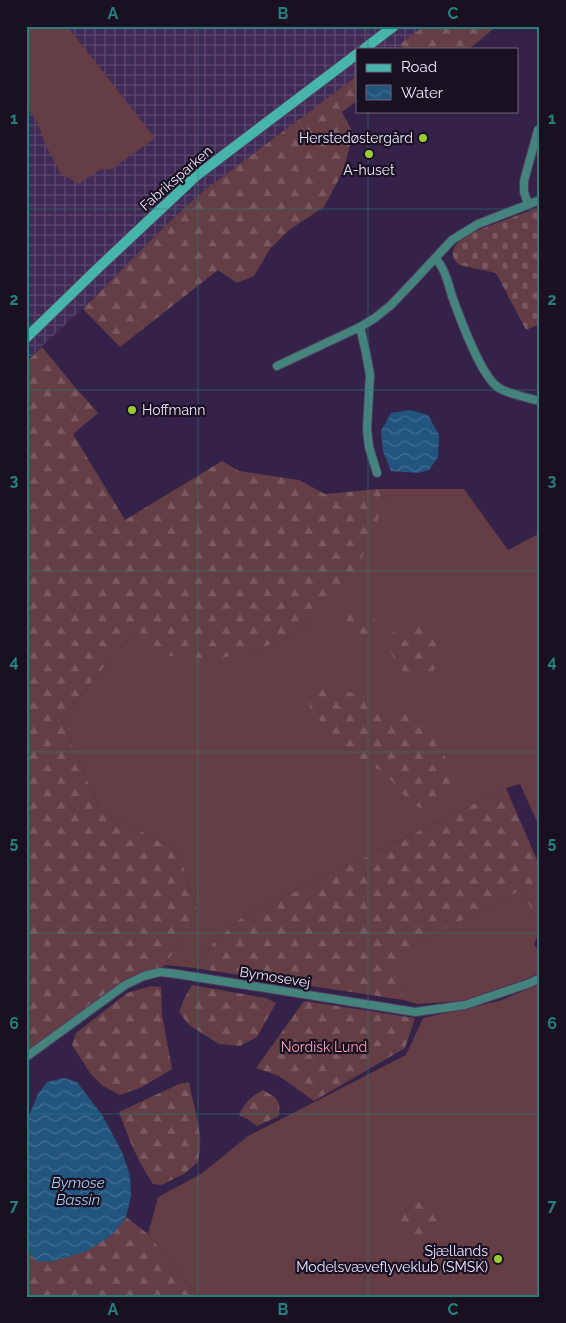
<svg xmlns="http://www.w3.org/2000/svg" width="566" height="1323" viewBox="0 0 566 1323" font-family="Raleway,sans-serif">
	<defs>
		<pattern id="industrial-grid" width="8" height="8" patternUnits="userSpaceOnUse" patternTransform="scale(1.25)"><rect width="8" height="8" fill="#412a55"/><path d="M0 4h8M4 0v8" fill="none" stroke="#5d496e"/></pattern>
		<pattern id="forest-firs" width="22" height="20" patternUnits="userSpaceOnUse" patternTransform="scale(1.25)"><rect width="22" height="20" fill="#643d45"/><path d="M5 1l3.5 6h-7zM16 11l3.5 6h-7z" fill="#7a5961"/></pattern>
		<pattern id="cemetery-stones" width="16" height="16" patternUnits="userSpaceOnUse" patternTransform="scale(1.25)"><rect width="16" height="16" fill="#643d45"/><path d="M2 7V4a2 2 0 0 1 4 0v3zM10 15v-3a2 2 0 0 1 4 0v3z" fill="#7a5961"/></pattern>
		<pattern id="water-waves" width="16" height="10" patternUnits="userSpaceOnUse" patternTransform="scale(1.25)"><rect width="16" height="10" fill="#22557e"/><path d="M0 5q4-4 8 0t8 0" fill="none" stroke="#426d91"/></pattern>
	</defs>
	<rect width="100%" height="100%" fill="#352248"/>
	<path fill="url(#industrial-grid)" d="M 26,26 L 428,26 L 398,49 L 357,49 L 357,80 L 203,197 L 26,361 Z"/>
	<path fill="#643d45" d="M 26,26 L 67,26 L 155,138 L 112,169 L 99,170 L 79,184 L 61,174 L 47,148 L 36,119 L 26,108 Z
		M 378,489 L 464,489 L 508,550 L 540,533 L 540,828 L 520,784 L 506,788 L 241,918 L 214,942 L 194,968 L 165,965 L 198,914 L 179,852 L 99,808 L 61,719 L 134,631 L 248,653 L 280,641 L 309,623 L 385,502 Z
		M 521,890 L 540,925 L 540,931 L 534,944 L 540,954 L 540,972 L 526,979 L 463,1001 L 417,1004 L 403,1000 L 397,953 Z
		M 540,984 L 540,1297 L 199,1297 L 148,1234 L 158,1197 L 201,1174 L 248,1136 L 406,1055 L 423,1018 L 499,1001 Z"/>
	<path fill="url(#forest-firs)" d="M 424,26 L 497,26 L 469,49 L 404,49 L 400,44 Z
		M 357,76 L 357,101 L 342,112 L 353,133 L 344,169 L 324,207 L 289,230 L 270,249 L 254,276 L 237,283 L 218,270 L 120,347 L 83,309 L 158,233 L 201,193 Z
		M 42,347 L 74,386 L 98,413 L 73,434 L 125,520 L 222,461 L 239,471 L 299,480 L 325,494 L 378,489 L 385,502 L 355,574 L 334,601 L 309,623 L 280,641 L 248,653 L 215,659 L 146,654 L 134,631 L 61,719 L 99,808 L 179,852 L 198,914 L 165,965 L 31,1052 L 26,1047 L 26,362 Z
		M 356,608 L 371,610 L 377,626 L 372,636 L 358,635 L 346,626 L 348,612 Z
		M 420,620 L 431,623 L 441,647 L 442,660 L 428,677 L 407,676 C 395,662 391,657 387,638 L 399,627 Z
		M 323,683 L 359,695 L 375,706 L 391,714 L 412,715 L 429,722 L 441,744 L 445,757 L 454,776 L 446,791 L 438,803 L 421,808 L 412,805 L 383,771 L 351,760 L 310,708 L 306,690 Z
		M 506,788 L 540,867 L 540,925 L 521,890 L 398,953 L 403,1000 L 194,968 L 214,942 L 241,918 Z
		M 192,985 L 266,998 L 276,1003 L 257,1037 L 240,1046 L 219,1044 L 189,1025 L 179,1012 L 185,997 Z
		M 151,986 L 161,987 L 162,1014 L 172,1069 L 142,1087 L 120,1095 L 103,1086 L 90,1073 L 72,1045 L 76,1033 L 127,993 Z
		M 304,1001 L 415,1018 L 405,1048 L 314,1101 L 279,1076 L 256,1068 Z
		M 189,1082 C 192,1101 199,1119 200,1138 C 201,1146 199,1154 198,1162 L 184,1174 L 161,1185 L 153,1184 C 138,1162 128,1137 119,1112 L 179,1084 Z
		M 263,1090 C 277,1097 281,1101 279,1116 L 257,1126 L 249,1120 L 239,1115 C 245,1102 251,1097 263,1090 Z
		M 425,1193 L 440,1202 L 445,1219 L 439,1235 L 424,1243 L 407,1239 L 396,1225 L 397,1208 L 408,1195 Z
		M 126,1217 L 148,1234 L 199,1297 L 26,1297 L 26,1244 L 35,1260 L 112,1235 Z"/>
	<path fill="url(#cemetery-stones)" d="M 540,207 L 540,324 L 526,330 L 496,273 L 459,265 C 435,242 487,227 502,221 C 515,216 527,212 540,207 Z"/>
	<path fill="url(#water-waves)" d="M 410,410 L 428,415 L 439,435 L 438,457 L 429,470 L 418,473 L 391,471 L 383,451 L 381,431 L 391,413 Z
		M 64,1078 L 77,1082 L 102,1115 L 122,1152 L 130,1175 L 131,1196 L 126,1217 L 112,1235 L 87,1251 L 51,1262 L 35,1261 L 26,1244 L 26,1123 L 38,1094 L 47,1082 Z"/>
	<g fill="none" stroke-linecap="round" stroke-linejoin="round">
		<defs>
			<path id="street" d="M 528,204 L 524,192 L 524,181 L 538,130
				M 435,258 C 445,268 448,283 452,296 C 460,318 481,377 499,388 C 508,394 529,398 540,401
				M 360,327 L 366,353 L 370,375 L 367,429 L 369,447 L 377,473
				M 277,366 L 360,327 L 375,318 L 391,305 L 412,283 L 452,240 L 478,224 L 540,200
				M 26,1057 L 125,985 L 144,976 L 160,972 L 177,974 L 415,1012 L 465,1005 L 530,983 L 540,978"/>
			<path id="secondary" d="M 364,49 L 394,26
				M 26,338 L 96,270 L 196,176 L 357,54"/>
		</defs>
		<use href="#street" stroke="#4f3d61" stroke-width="10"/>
		<use href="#secondary" stroke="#4f3d61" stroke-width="12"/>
		<use href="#street" stroke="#45847d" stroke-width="8"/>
		<use href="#secondary" stroke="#48b5ab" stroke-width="10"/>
	</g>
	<path fill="none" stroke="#26817c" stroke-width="1" stroke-opacity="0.55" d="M 198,26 L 198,1297M 368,26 L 368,49M 368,111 L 368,1297M 26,209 L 540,209M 26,390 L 540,390M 26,571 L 540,571M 26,752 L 540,752M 26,933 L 540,933M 26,1114 L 540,1114"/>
	<g fill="#9acb35" stroke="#191121" stroke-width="2">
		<circle cx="423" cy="138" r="5"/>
		<circle cx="369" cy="154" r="5"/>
		<circle cx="132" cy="410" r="5"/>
		<circle cx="498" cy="1259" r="5"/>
	</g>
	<g text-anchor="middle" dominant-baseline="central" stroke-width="4.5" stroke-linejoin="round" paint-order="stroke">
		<g font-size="14" fill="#f0e5fe" stroke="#191121" text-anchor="end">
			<text x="413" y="138">Herstedøstergård</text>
			<text x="369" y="170" text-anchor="middle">A-huset</text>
			<text x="142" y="410" text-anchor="start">Hoffmann</text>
			<text x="488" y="1251">Sjællands<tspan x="488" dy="16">Modelsvæveflyveklub (SMSK)</tspan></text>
		</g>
		<g font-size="14" fill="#f0e5fe" stroke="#191121">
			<text transform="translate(176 178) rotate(-41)">Fabriksparken</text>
			<text transform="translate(275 977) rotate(9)">Bymosevej</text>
		</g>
		<g font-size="14" fill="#fe9eb2" stroke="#191121">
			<text x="324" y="1047">Nordisk Lund</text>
		</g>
		<g font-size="15" font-style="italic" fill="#a1cbf1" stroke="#191121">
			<text x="78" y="1183">Bymose<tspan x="78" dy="17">Bassin</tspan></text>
		</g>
	</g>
	<rect width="566" height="1323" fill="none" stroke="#191121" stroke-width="55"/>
	<rect x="356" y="48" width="162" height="65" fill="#191121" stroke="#6f6679"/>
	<rect x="366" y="64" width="25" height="8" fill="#48b5ab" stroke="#6f6679"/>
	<text x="401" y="72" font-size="15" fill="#f0e5fe">Road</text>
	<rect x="366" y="85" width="25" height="15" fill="url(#water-waves)" stroke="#6f6679"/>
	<text x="401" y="98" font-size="15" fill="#f0e5fe">Water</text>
	<rect x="28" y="28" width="510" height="1268" fill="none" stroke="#26817c" stroke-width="2"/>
	<g font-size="16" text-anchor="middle" font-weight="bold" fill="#26817c">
		<text x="113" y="19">A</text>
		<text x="283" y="19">B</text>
		<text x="453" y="19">C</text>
		<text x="14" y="124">1</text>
		<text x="552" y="124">1</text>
		<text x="14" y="305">2</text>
		<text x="552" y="305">2</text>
		<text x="14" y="486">3</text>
		<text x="552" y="486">3</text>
		<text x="14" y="667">4</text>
		<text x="552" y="667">4</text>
		<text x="14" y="848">5</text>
		<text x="552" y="848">5</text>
		<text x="14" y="1029">6</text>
		<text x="552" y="1029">6</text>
		<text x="14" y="1211">7</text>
		<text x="552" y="1211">7</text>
		<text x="113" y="1315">A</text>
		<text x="283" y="1315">B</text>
		<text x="453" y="1315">C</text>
	</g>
</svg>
